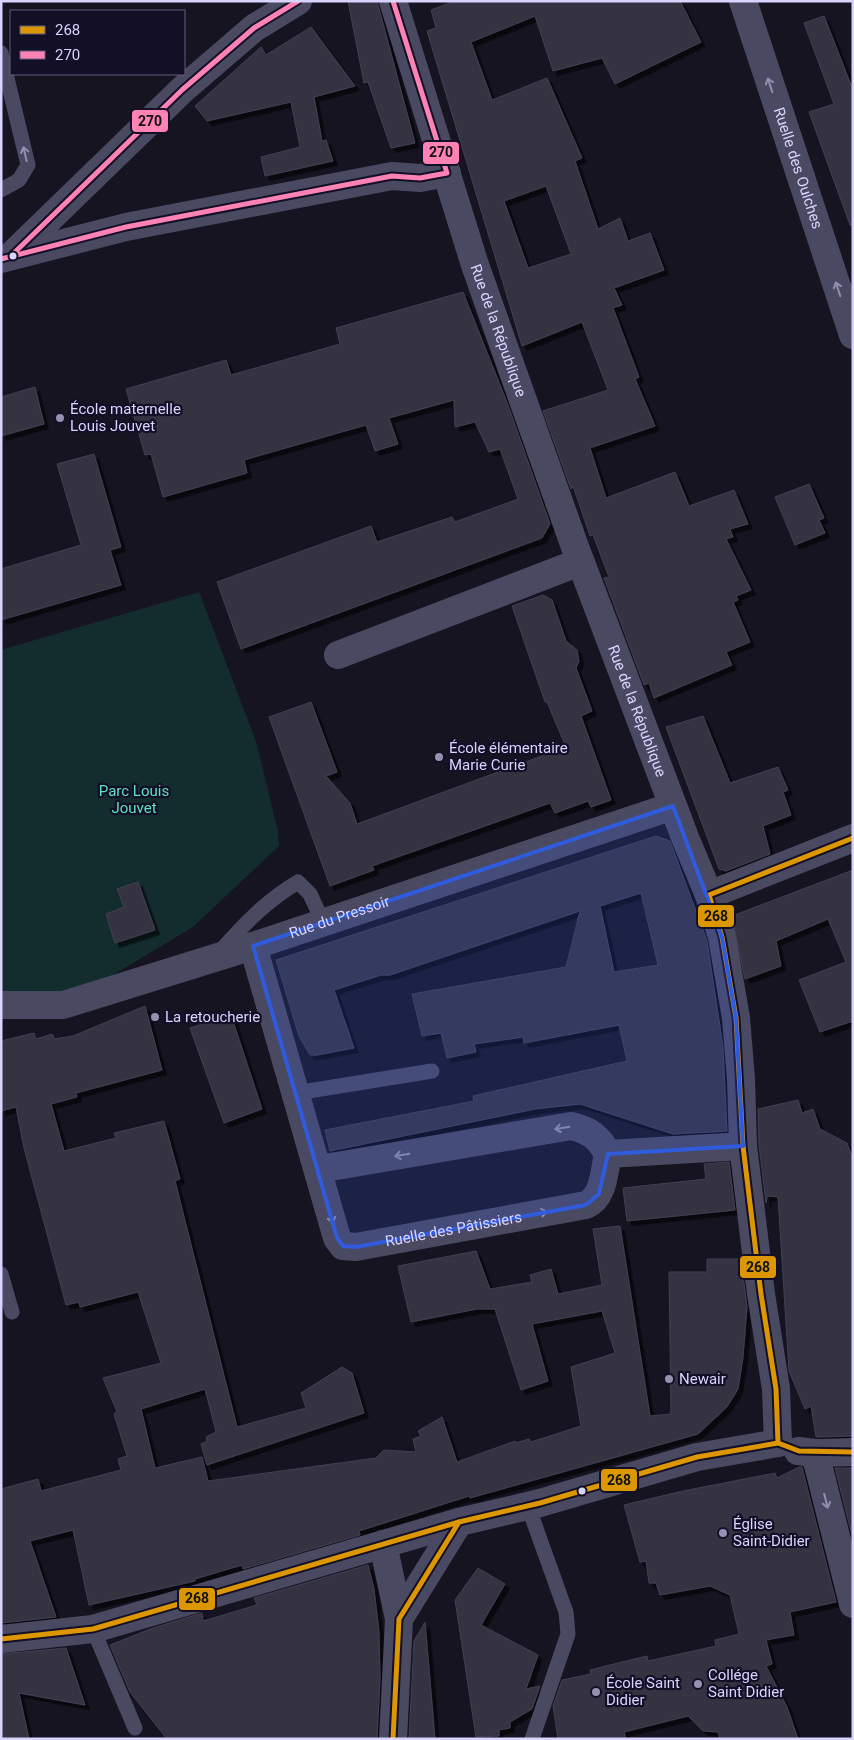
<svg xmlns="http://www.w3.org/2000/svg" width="854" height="1740" viewBox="0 0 854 1740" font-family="Roboto,sans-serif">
	<defs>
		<filter id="shadow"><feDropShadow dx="4.5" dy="4.5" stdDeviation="0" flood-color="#0009"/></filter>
	</defs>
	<rect width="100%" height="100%" fill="#161421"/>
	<path fill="#132c2d" d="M 199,592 L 256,741 L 278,831 L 279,846 L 193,927 L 63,1005 L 1,996 L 1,650 Z"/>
	<path fill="#343243" stroke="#433f54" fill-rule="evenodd" filter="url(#shadow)" d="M 348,1 L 377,1 L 415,143 L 391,148 L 368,82 L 364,83 Z
		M 455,1 L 680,1 L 701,42 L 615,84 L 602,58 L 553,71 L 535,16 L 471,42 L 492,100 L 547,78 L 582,158 L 575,161 L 598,229 L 620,218 L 628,241 L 650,233 L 664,270 L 614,288 L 622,305 L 613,308 L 639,377 L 635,379 L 655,426 L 590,448 L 606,498 L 675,472 L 689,506 L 734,490 L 748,524 L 730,529 L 733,537 L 726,539 L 751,590 L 736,596 L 738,600 L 733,602 L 750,642 L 726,652 L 732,665 L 654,698 L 649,683 L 644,685 L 604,578 L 609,577 L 593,535 L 590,536 L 573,486 L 571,489 L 543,411 L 608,390 L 582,322 L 522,346 L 427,31 L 436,28 L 431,10 ZM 546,186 L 571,254 L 528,268 L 504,201 Z
		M 824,16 L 853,90 L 853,225 L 850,225 L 809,112 L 834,104 L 804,23 Z
		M 311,27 L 355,86 L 314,97 L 322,141 L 326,140 L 333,161 L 265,176 L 261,157 L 300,147 L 291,102 L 207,121 L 195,106 L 261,47 L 266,55 Z
		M 463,292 L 508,405 L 550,524 L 542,538 L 241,649 L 217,582 L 371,526 L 377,542 L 452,517 L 455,522 L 518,499 L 500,449 L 489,452 L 475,422 L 455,427 L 454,400 L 389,418 L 398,444 L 375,451 L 366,425 L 244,460 L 247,473 L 163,497 L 151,454 L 145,455 L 126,389 L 226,360 L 231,375 L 340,344 L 336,328 Z
		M 35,387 L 44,424 L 1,436 L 1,397 Z
		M 94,454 L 121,547 L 110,550 L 121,585 L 1,620 L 1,569 L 81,545 L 57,464 Z
		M 809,484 L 824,518 L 819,520 L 825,533 L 795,545 L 775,497 Z
		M 543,595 L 552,600 L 566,641 L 577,650 L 579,661 L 576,668 L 592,711 L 581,716 L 611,800 L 591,807 L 588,801 L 555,813 L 550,803 L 372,866 L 374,870 L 330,886 L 269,717 L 311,702 L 337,772 L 326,776 L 350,803 L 357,824 L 566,747 L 547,702 L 545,702 L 512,606 Z
		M 703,716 L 730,783 L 778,767 L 788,790 L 783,792 L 791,815 L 763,826 L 770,854 L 726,871 L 719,869 L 666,727 Z
		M 656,836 L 670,841 L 707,941 L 723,1047 L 727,1131 L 673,1134 L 580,1104 L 535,1109 L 330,1151 L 325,1130 L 474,1101 L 473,1096 L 627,1061 L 619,1025 L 524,1043 L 523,1037 L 474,1044 L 476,1052 L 447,1058 L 441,1033 L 422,1036 L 412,994 L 566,967 L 580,911 L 390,975 L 381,975 L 334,990 L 354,1048 L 317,1055 L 310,1055 L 299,1036 L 276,960 ZM 641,893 L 658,965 L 614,972 L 600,906 Z
		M 853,870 L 853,1021 L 820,1032 L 799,980 L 846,962 L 828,919 L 776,941 L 781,966 L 745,979 L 732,916 Z
		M 138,882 L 155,930 L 115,943 L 106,914 L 124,907 L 117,889 Z
		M 145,1006 L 162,1070 L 76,1093 L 77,1097 L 51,1104 L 64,1151 L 116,1138 L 114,1133 L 164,1121 L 180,1179 L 175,1181 L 237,1427 L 306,1408 L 301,1393 L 342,1367 L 352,1373 L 364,1413 L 207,1465 L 201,1444 L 207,1441 L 206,1437 L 216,1432 L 205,1389 L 141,1409 L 155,1468 L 202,1457 L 208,1481 L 376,1458 L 384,1450 L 416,1452 L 413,1439 L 421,1436 L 418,1431 L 442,1417 L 457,1462 L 515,1441 L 516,1443 L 529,1439 L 531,1442 L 581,1426 L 571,1367 L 615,1353 L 602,1311 L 532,1324 L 548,1381 L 521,1390 L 495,1309 L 477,1309 L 411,1322 L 398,1266 L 476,1251 L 490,1289 L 532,1282 L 530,1275 L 551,1269 L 558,1294 L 602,1285 L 593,1229 L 620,1226 L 650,1416 L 671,1414 L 669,1272 L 707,1272 L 707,1259 L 741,1259 L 747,1307 L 743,1357 L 738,1389 L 727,1407 L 698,1434 L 470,1498 L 469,1496 L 359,1531 L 360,1535 L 243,1569 L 242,1565 L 195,1579 L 195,1581 L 89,1605 L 73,1530 L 30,1541 L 56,1617 L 1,1623 L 1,1489 L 38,1479 L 41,1491 L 121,1470 L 118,1459 L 127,1456 L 114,1414 L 117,1412 L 103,1378 L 161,1363 L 138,1292 L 80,1307 L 79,1302 L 66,1305 L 24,1148 L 16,1107 L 1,1111 L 1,1041 L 34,1033 L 36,1039 L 52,1034 L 55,1039 L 73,1036 Z
		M 231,1015 L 262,1109 L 224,1123 L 190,1028 Z
		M 798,1100 L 802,1113 L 813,1109 L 820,1129 L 847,1143 L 853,1160 L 853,1436 L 816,1437 L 811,1406 L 805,1409 L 789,1371 L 778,1197 L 767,1196 L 766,1203 L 759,1145 L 758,1109 Z
		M 729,1162 L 735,1210 L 627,1221 L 623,1188 L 706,1179 L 704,1164 Z
		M 799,1467 L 802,1467 L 836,1602 L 790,1612 L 794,1635 L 766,1640 L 772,1664 L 766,1666 L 787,1707 L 798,1739 L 720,1739 L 718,1732 L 703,1731 L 688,1716 L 624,1732 L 626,1739 L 558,1739 L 553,1706 L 562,1680 L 591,1674 L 590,1670 L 622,1662 L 647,1656 L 648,1661 L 716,1646 L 715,1640 L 739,1634 L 730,1595 L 710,1586 L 660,1595 L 656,1583 L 649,1583 L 646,1561 L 640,1562 L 624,1505 L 683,1491 L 775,1473 L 777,1478 Z
		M 835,1468 L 853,1468 L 853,1539 Z
		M 368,1565 L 374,1589 L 379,1632 L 380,1679 L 377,1739 L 167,1739 L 130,1692 L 110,1645 L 153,1628 L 202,1613 L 203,1621 L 257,1605 L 254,1598 Z
		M 478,1568 L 505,1584 L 481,1625 L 538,1655 L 526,1689 L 540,1686 L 532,1709 L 510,1722 L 510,1728 L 499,1730 L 499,1736 L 476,1737 L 455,1600 Z
		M 425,1622 L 435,1739 L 409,1739 L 414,1641 Z
		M 66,1648 L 85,1705 L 19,1693 L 29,1739 L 4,1739 L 1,1726 L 1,1654 Z"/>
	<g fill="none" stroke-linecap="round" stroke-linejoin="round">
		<path stroke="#4a4962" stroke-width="15" d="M 1,53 L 28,165 L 19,180 L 1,190
			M 218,954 C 242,926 266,901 298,882 L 310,894 L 323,922
			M 296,1093 L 432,1071
			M 1,1274 L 12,1312
			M 528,1506 L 566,1612 L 568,1634 L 532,1739
			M 93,1629 L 135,1728"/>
		<g stroke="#4a4962" stroke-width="28">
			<path id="s1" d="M 393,1 L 475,265 L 575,547 L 686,840 L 709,895 L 722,937 L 736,1018 L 741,1079 L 743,1146 L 761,1294 L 776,1389 L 778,1443"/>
			<path id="s2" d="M 743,1 L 853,335"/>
			<path d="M 14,253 L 182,90 L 254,28 L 298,1"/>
			<path d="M 1,259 L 126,227 L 392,176 L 420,178 L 447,173"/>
			<path d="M 338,655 L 580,562"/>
			<path d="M 709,895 L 853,838"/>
			<path id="s3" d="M 253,946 L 337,1238 L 343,1246 L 356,1247 L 586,1205 C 604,1197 604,1172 608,1154 C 599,1137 589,1130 571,1126 L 319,1169"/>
			<path id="s4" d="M 1,1005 L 63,1005 L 253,946 L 673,806"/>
			<path d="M 608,1154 L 743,1146"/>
			<path d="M 798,1451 L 815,1453 L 853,1452"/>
			<path d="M 815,1453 L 853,1604"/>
			<path d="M 383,1544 L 399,1619"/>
			<path d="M 1,1639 L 93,1629 L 459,1522 L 540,1503 L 697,1457 L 778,1443"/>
			<path d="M 393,1739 L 399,1619 L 459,1522"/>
		</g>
		<defs>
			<path id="bus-1" d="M 778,1443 L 776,1389 L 761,1294 L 743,1146 L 736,1018 L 722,937 L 709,895 L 853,838
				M 778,1443 L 799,1451 L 853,1452
				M 1,1639 L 93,1629 L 459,1522 L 540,1503 L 697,1457 L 778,1443
				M 393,1739 L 399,1619 L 459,1522"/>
			<path id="bus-2" d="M 13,254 L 182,90 L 254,28 L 298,1
				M 1,259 L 126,227 L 392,176 L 420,178 L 447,173 L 393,1"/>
		</defs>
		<use href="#bus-1" stroke="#130f26" stroke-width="9"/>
		<use href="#bus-2" stroke="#130f26" stroke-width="9"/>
		<use href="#bus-1" stroke="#dc9600" stroke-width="5"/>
		<use href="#bus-2" stroke="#ff82b4" stroke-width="5"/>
	</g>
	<defs><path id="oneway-shaft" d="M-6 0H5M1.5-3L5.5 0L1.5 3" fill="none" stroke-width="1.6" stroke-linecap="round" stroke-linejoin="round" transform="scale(1.25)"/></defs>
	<g stroke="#928eb0">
		<use href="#oneway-shaft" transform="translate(770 85) rotate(-108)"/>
		<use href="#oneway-shaft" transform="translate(25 154) rotate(-103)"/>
		<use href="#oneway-shaft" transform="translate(838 289) rotate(-108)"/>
		<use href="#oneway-shaft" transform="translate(562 1128) rotate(171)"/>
		<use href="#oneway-shaft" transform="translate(402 1155) rotate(170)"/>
		<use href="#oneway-shaft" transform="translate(540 1213) rotate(-11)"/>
		<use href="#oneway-shaft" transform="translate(331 1216) rotate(75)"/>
		<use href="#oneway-shaft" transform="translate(826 1501) rotate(76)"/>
	</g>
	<path fill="#305bdc" fill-opacity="0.2" stroke="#305bdc" stroke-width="4" stroke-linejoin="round" d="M 673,806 L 722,937 L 736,1018 L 743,1146 L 608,1154 L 599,1194 L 586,1205 L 356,1247 L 343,1246 L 337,1238 L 253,946 Z"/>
	<g fill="#d9d4ff" stroke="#130f26" stroke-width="2">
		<circle cx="13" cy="256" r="4.5"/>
		<circle cx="582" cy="1491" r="4.5"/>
	</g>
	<g fill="#9591b1" stroke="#130f26" stroke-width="2">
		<circle cx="60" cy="418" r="5"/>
		<circle cx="439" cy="757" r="5"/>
		<circle cx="155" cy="1017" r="5"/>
		<circle cx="669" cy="1379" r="5"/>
		<circle cx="723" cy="1533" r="5"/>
		<circle cx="698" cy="1684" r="5"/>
		<circle cx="596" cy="1692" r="5"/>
	</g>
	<g text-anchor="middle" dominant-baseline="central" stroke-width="4.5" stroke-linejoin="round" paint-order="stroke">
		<g font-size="15" fill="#d9d4ff" stroke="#130f26">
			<text stroke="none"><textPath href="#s2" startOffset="176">Ruelle des Oulches</textPath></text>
			<text stroke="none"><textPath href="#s1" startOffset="346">Rue de la République</textPath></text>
			<text stroke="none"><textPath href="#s1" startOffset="751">Rue de la République</textPath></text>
			<text stroke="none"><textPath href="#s4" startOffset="352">Rue du Pressoir</textPath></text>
			<text stroke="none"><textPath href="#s3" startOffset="426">Ruelle des Pâtissiers</textPath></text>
		</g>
		<g font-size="15" fill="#d9d4ff" stroke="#130f26" text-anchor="start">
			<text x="70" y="409">École maternelle<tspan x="70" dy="17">Louis Jouvet</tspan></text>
			<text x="449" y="748">École élémentaire<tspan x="449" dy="17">Marie Curie</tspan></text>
			<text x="165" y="1017">La retoucherie</text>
			<text x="679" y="1379">Newair</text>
			<text x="733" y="1524">Église<tspan x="733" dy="17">Saint-Didier</tspan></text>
			<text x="708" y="1675">Collége<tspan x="708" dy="17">Saint Didier</tspan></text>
			<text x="606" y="1683">École Saint<tspan x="606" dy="17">Didier</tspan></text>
		</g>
		<g font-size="15" fill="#5fe0c0" stroke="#130f26">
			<text x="134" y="791">Parc Louis<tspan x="134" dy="17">Jouvet</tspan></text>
		</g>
	</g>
	<g stroke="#130f26" stroke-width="2">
		<rect x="131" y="109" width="38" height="24" rx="5" fill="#ff82b4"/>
		<rect x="422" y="141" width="38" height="24" rx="5" fill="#ff82b4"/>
		<rect x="697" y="904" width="38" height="24" rx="5" fill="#dc9600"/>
		<rect x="739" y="1255" width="38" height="24" rx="5" fill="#dc9600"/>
		<rect x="600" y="1468" width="38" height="24" rx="5" fill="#dc9600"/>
		<rect x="178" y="1587" width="38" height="24" rx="5" fill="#dc9600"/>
	</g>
	<g font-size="14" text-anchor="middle" font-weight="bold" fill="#111">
		<text x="150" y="126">270</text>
		<text x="441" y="157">270</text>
		<text x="716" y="921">268</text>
		<text x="758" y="1272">268</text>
		<text x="619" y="1485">268</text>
		<text x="197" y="1603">268</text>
	</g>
	<rect width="854" height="1740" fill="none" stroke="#d9d4ff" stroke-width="5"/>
	<rect x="10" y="10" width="175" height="65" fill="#130f26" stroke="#625e7d"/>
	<rect x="20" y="26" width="25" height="8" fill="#dc9600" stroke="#625e7d"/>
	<text x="55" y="35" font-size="15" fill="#d9d4ff">268</text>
	<rect x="20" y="51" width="25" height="8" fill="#ff82b4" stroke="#625e7d"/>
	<text x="55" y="60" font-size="15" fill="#d9d4ff">270</text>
</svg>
